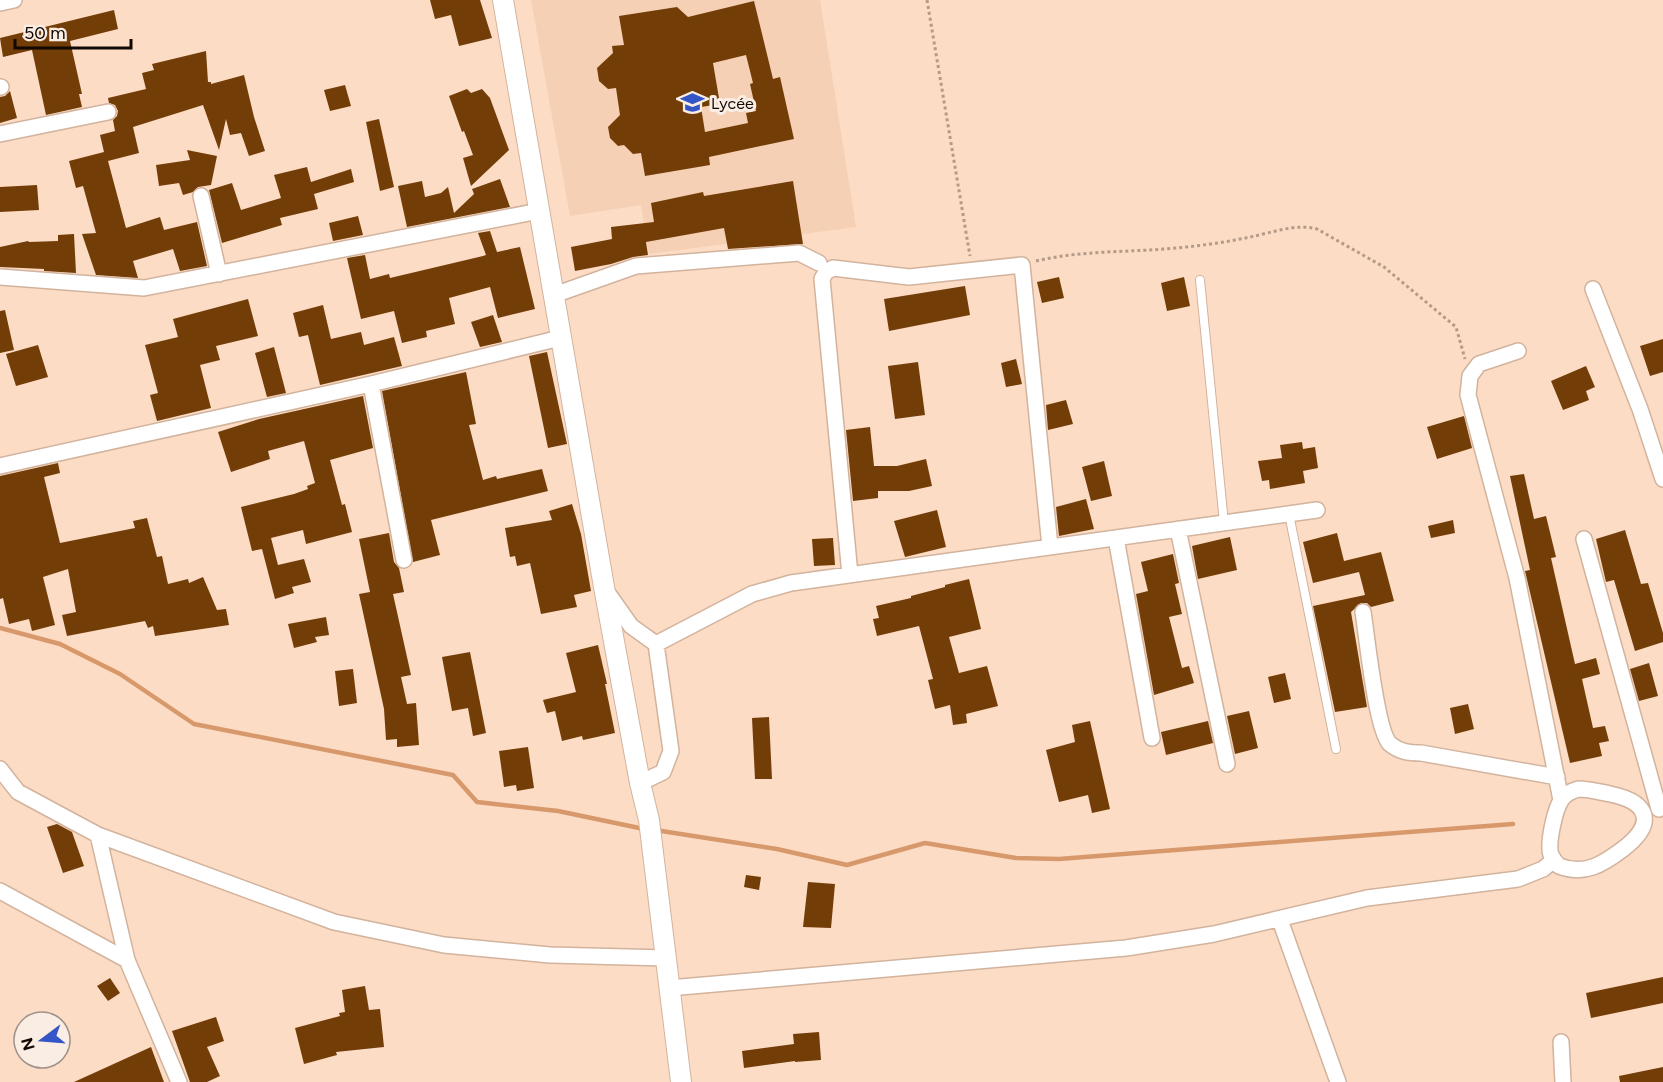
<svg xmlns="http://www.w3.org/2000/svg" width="1663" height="1082" viewBox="0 0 1663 1082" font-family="Figtree,sans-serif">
	<rect width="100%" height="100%" fill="#fcdcc5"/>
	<path fill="#f5d0b4" d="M 531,0 L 820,0 L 856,227 L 649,254 L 641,205 L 570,216 Z"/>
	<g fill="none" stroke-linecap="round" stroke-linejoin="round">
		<path stroke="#d7996b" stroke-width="4.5" d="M 0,628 L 60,644 L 120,674 L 194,724 L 453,775 L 477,802 L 558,811 L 644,829
			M 655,830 L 777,849 L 847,865 L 925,843 L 1016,858 L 1059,859 L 1513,824"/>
	</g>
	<path fill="#733d07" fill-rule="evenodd" d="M 430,0 L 480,0 L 492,38 L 459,46 L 451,15 L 435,19 Z
		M 754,1 L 773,79 L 780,77 L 794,139 L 709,157 L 710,165 L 645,176 L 641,153 L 633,154 L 624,145 L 618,146 L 610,138 L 608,127 L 620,115 L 616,88 L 608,89 L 599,81 L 597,68 L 613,53 L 612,46 L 624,45 L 619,16 L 677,7 L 688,17 ZM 746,55 L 753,83 L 750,84 L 756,111 L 746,113 L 748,123 L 705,132 L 701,107 L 720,104 L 713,63 Z
		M 114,10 L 118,29 L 70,41 L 82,94 L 79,94 L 82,107 L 46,115 L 32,50 L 3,57 L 0,38 Z
		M 206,51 L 208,82 L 211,82 L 211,84 L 244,75 L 254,117 L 265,151 L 249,156 L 241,133 L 230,135 L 226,119 L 219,150 L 203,105 L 133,127 L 139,153 L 108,161 L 126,228 L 160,217 L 164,230 L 197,222 L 207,266 L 180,271 L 173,249 L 133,261 L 138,278 L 96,275 L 82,234 L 96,233 L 83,186 L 76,188 L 69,161 L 104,152 L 100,135 L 115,131 L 113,120 L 117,116 L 118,111 L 115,105 L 109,103 L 108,98 L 146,89 L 142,73 L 154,70 L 152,64 Z
		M 345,85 L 351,106 L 330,111 L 324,90 Z
		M 467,89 L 471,93 L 482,89 L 490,98 L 509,150 L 471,186 L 463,158 L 473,155 L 464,131 L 462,132 L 449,96 Z
		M 10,91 L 17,118 L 0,123 L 0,97 L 5,96 Z
		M 379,119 L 394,187 L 380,191 L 366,122 Z
		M 187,150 L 217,156 L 211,185 L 198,187 L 193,192 L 183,195 L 179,183 L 159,186 L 156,165 L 190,160 Z
		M 307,167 L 311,182 L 351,169 L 354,182 L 314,194 L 318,209 L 280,218 L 282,225 L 222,243 L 209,190 L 232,183 L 241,210 L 281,198 L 274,175 Z
		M 500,179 L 510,207 L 407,227 L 398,186 L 422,181 L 425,197 L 441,193 L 448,187 L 454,213 L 474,194 L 472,189 Z
		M 793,181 L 803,244 L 728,249 L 724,228 L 646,242 L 648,255 L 633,257 L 611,264 L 575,271 L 571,247 L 612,239 L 611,227 L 654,222 L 651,203 L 703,192 L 704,196 Z
		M 37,185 L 39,210 L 0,212 L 0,187 Z
		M 358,216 L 363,235 L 333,241 L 329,223 Z
		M 490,231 L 497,252 L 520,247 L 535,309 L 498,318 L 490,287 L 449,298 L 455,324 L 426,331 L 427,337 L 402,343 L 394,311 L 361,319 L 347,258 L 365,255 L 370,279 L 389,274 L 390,278 L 483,256 L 486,255 L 478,233 Z
		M 74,234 L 76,273 L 44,271 L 44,269 L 0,267 L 0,247 L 28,241 L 29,242 L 58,241 L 58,235 Z
		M 1059,277 L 1064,298 L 1042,303 L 1037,282 Z
		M 1184,277 L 1190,306 L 1167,311 L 1161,283 Z
		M 965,286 L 970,315 L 889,331 L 884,299 Z
		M 248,299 L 258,336 L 216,346 L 220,360 L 200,365 L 211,408 L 157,421 L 150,395 L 158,393 L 145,345 L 178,337 L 173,319 Z
		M 323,305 L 331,339 L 361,332 L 364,345 L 394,337 L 402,366 L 320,385 L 308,335 L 299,337 L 293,313 Z
		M 5,310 L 14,350 L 0,353 L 0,311 Z
		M 493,315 L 502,342 L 480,347 L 471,322 Z
		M 1663,339 L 1663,372 L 1650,376 L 1640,346 Z
		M 38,345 L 48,377 L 16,386 L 6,354 Z
		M 274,347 L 286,393 L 267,397 L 255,353 Z
		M 547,352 L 567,444 L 548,448 L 529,356 Z
		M 1016,359 L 1022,384 L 1006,387 L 1001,363 Z
		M 918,362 L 925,415 L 895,419 L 888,366 Z
		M 1586,366 L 1595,387 L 1586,391 L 1589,400 L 1563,410 L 1551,381 Z
		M 466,372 L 476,424 L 469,425 L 483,480 L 496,476 L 497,479 L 542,469 L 548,491 L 431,520 L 440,555 L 413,562 L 382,391 Z
		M 363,396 L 373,448 L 330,460 L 342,505 L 345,504 L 352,532 L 306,544 L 303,530 L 271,538 L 278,565 L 304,559 L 311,582 L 292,587 L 294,593 L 275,599 L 262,549 L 252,551 L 241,507 L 294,494 L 308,489 L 307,486 L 315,483 L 304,441 L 268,451 L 270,459 L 231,472 L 218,432 L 259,419 Z
		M 1066,400 L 1073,424 L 1048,430 L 1046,405 Z
		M 1464,416 L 1472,448 L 1437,459 L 1427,427 Z
		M 870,427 L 874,466 L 897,466 L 926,459 L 932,486 L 909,491 L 878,491 L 878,498 L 853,501 L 846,430 Z
		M 1302,442 L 1303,449 L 1315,447 L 1318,468 L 1303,471 L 1305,483 L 1270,489 L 1269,480 L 1262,481 L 1258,461 L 1282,458 L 1280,445 Z
		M 1104,461 L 1112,496 L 1091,501 L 1082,467 Z
		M 58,463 L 60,473 L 44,477 L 60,543 L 135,528 L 133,521 L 147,518 L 157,557 L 162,556 L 168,584 L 188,579 L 189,583 L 203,577 L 217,610 L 226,609 L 229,625 L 155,636 L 153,626 L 148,628 L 145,621 L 67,636 L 62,615 L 76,612 L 68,569 L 43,577 L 55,625 L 32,631 L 29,619 L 9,624 L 3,598 L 0,599 L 0,476 Z
		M 1524,474 L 1534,519 L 1546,516 L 1556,557 L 1551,558 L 1575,664 L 1596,658 L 1600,674 L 1582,679 L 1593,728 L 1605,726 L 1609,741 L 1599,743 L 1602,756 L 1570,763 L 1525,571 L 1530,570 L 1510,476 Z
		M 1086,499 L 1094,529 L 1059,536 L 1056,507 Z
		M 572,504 L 581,534 L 591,591 L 574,595 L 577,607 L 541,614 L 530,563 L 517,566 L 515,556 L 510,557 L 505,528 L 552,520 L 549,511 Z
		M 937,510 L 946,547 L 905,557 L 894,521 Z
		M 1453,520 L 1455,533 L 1431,538 L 1428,526 Z
		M 1625,530 L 1641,584 L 1648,583 L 1663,633 L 1663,642 L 1635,651 L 1614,580 L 1606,582 L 1596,539 Z
		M 389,533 L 394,562 L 399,568 L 404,592 L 393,594 L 411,675 L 401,677 L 407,704 L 416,703 L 419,745 L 397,747 L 397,739 L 386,740 L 384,709 L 359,594 L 370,592 L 359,539 Z
		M 1337,533 L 1344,561 L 1381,552 L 1394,601 L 1371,607 L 1367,603 L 1361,603 L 1351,612 L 1367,707 L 1335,712 L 1313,606 L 1365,595 L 1359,572 L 1313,583 L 1303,542 Z
		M 1230,537 L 1237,570 L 1198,579 L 1192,546 Z
		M 833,538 L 835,565 L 814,566 L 812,539 Z
		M 1173,554 L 1179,583 L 1175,584 L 1182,614 L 1169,617 L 1182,668 L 1189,666 L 1194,683 L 1154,695 L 1136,594 L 1148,591 L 1141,562 Z
		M 969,579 L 981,629 L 949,637 L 959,673 L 987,666 L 998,706 L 966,714 L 967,723 L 953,725 L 950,705 L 935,709 L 928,680 L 933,679 L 919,626 L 877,636 L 873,619 L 879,618 L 876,606 L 911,598 L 911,596 L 945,587 L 945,585 Z
		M 326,617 L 329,635 L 315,637 L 317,642 L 294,648 L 288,624 Z
		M 598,645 L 607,684 L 605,684 L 615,733 L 583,740 L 582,736 L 562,741 L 555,711 L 547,713 L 543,700 L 576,692 L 566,653 Z
		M 470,652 L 486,733 L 473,736 L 468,708 L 452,711 L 442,657 Z
		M 1649,663 L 1658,696 L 1639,701 L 1630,669 Z
		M 353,669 L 357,703 L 339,706 L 335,671 Z
		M 1285,673 L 1291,699 L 1274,703 L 1268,677 Z
		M 1468,704 L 1474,729 L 1455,734 L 1450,708 Z
		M 1249,711 L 1258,748 L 1235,754 L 1227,716 Z
		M 769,717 L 772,779 L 755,779 L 752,718 Z
		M 1090,721 L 1110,809 L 1092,813 L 1088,795 L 1059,802 L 1046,750 L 1075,742 L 1072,725 Z
		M 1208,721 L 1213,743 L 1166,755 L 1161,732 Z
		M 528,747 L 534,788 L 517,791 L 516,785 L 504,787 L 499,751 Z
		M 57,824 L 72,832 L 84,866 L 63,873 L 47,827 Z
		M 746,875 L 761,877 L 759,890 L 744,887 Z
		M 808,882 L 835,884 L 831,928 L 803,927 Z
		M 1663,977 L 1663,1003 L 1591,1018 L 1586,993 Z
		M 110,978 L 120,993 L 108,1001 L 97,986 Z
		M 365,986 L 369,1010 L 380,1009 L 384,1047 L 336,1052 L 337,1055 L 304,1064 L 295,1028 L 340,1016 L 339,1013 L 345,1012 L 342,990 Z
		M 216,1017 L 224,1041 L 207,1047 L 220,1076 L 207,1082 L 190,1082 L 172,1031 Z
		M 819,1032 L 821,1060 L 795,1062 L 795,1061 L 744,1068 L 742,1051 L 794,1044 L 793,1034 Z
		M 151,1047 L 164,1082 L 74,1082 Z
		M 1663,1067 L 1663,1082 L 1620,1082 L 1619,1076 Z"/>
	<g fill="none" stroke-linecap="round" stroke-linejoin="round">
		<defs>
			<path id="service" d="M 1200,280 L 1224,523
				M 1289,514 L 1336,749"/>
			<path id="minor" d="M 0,3 L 14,0
				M 0,87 L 1,87
				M 0,134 L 108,112
				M 201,196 L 219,274
				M 0,277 L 144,288 L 539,211
				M 1593,289 L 1640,409 L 1663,479
				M 554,295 L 636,266 L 799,253 L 819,263
				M 1518,351 L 1479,364 L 1470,376 L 1468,395 L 1517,578 L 1561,800
				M 371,384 L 404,560
				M 0,466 L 371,384 L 560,338
				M 1178,529 L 1227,764
				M 1116,538 L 1152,738
				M 1584,539 L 1659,809
				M 850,575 L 822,279 L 826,272 L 833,268 L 909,277 L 1022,265 L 1050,547
				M 607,592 L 631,626 L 656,644 L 671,751 L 663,772 L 640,783
				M 1363,612 C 1367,636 1376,730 1390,744 C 1400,752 1409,753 1421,753 L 1557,777
				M 656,644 L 752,594 L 791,583 L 1317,510
				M 0,769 L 18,792 L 98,835 L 334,922 L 444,945 L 550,955 L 666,958
				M 1578,789 C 1589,789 1600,792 1610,794 C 1650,802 1656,824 1623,849 C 1603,864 1585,876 1559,866 C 1556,863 1553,859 1551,855 C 1547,844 1555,808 1562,799 C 1566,793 1572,791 1578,789 Z
				M 98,835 L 127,960
				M 0,891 L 127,960 L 179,1082
				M 1280,920 L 1338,1082
				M 669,988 L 1126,948 L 1214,934 L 1367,898 L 1518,879 L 1543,869 L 1554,860
				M 1561,1042 L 1563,1082"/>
			<path id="tertiary" d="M 503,0 L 604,587 L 640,783 L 649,820 L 681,1082"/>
		</defs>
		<use href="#service" stroke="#d2b39d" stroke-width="10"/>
		<use href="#minor" stroke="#d2b39d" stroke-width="18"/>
		<use href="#tertiary" stroke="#d2b39d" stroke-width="22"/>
		<path stroke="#b49b89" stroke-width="3" stroke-dasharray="3 3" stroke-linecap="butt" d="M 927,0 L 970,256
			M 1036,261 C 1074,252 1112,252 1150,250 C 1183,248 1218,244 1250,237 C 1271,233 1296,223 1317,229 L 1384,267 L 1456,327 L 1465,359"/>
		<use href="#service" stroke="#fff" stroke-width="8"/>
		<use href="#minor" stroke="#fff" stroke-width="15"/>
		<use href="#tertiary" stroke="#fff" stroke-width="20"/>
	</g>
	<defs>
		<symbol id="school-bare" viewBox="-9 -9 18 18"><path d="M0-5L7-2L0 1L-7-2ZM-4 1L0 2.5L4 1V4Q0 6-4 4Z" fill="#3455c6" stroke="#faede4" stroke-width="2.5" paint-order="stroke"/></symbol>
	</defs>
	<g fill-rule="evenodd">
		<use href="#school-bare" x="676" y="86" width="33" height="33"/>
	</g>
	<g text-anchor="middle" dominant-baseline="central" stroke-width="6" stroke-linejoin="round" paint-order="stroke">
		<g font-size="16" fill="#130903" stroke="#faede4" text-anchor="start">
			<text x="711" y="103">Lycée</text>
		</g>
	</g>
	<g transform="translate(42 1040) rotate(254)"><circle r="28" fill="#faede4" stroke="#9e928a" stroke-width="1.5"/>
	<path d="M0-4.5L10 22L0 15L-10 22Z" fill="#3455c6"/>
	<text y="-9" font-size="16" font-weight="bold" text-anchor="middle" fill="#130903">N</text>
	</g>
	<path d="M15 39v9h116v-9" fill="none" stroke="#130903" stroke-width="3"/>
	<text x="24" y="39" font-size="18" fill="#130903" stroke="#faede4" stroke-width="4.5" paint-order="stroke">50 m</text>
</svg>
